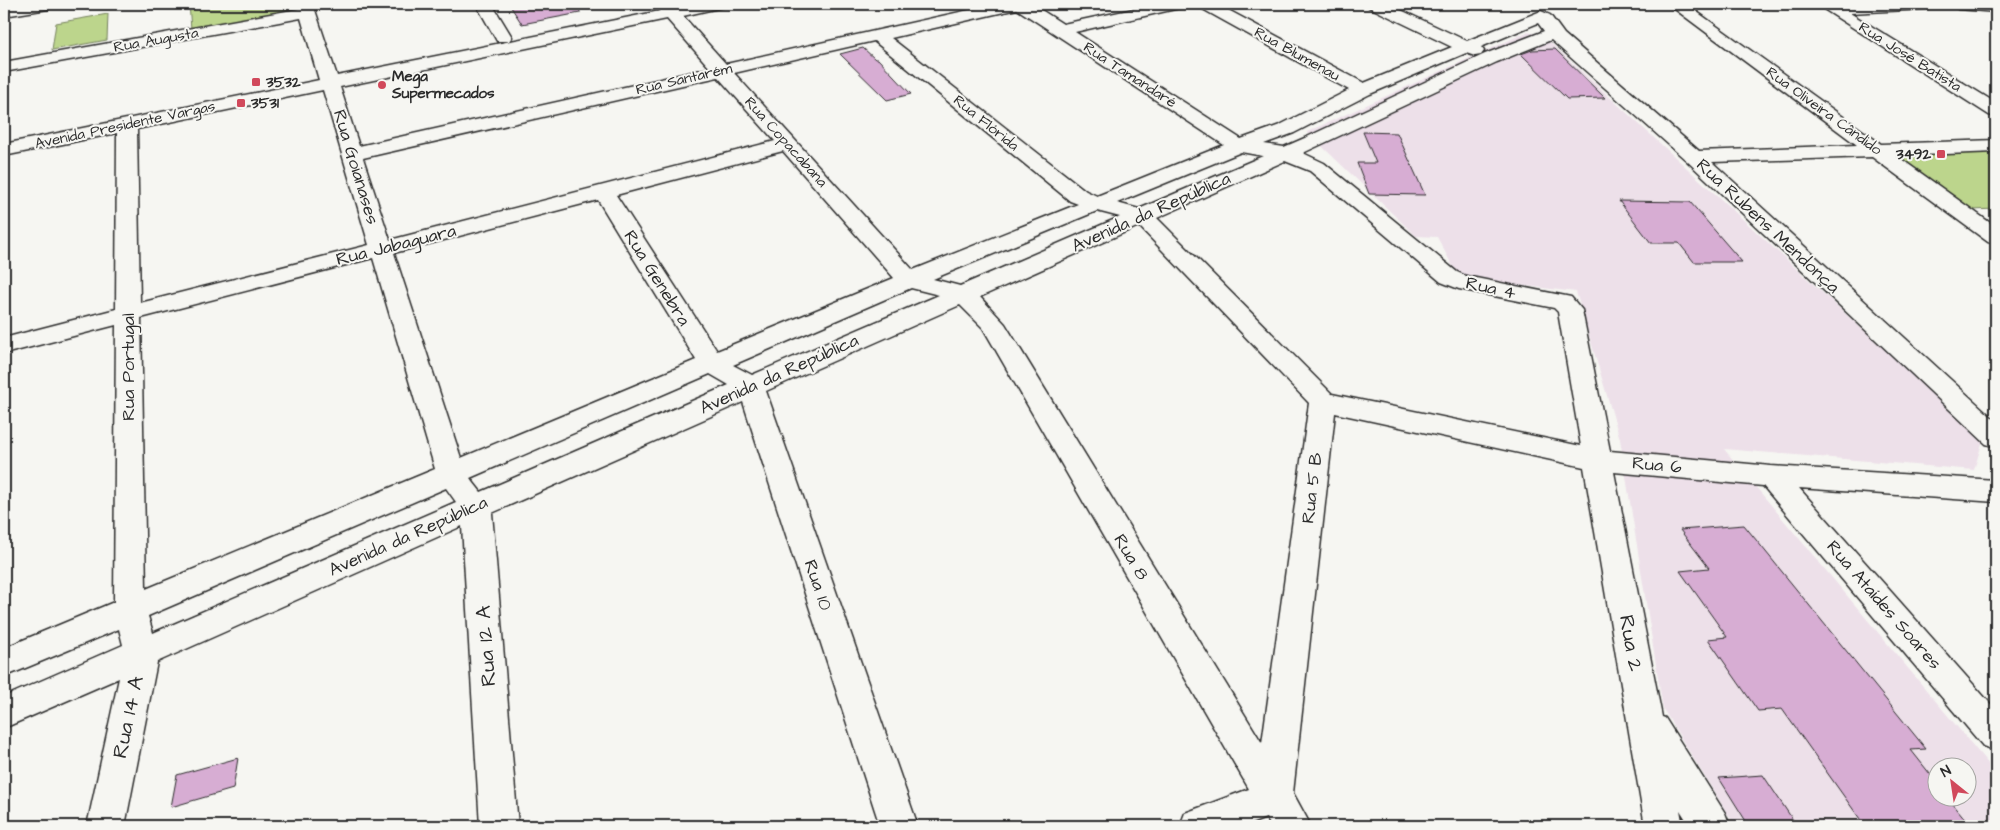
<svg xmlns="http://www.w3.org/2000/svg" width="2000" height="830" viewBox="0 0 2000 830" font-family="'Architects Daughter',sans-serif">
	<rect width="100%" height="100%" fill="#f6f6f2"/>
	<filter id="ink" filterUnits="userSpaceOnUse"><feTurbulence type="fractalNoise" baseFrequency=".02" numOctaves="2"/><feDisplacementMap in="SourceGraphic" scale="10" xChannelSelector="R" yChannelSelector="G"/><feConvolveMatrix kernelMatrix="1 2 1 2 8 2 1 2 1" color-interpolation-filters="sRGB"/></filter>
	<g filter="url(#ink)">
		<path fill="#ede0e9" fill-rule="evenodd" d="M 1527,32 L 1542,35 L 1983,440 L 1974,470 L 1724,449 L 1996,773 L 1996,826 L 1735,826 L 1663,709 L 1620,439 L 1576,292 L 1459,278 L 1437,237 L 1416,236 L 1307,132 ZM 1938,768 L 1968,768 L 1968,798 L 1938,798 Z"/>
		<path fill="#bcd58c" stroke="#74805c" d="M 189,4 L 292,4 L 294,11 L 191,29 Z
			M 108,14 L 107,40 L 52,50 L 56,23 Z
			M 1994,150 L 1996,152 L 1996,209 L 1972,210 L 1895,155 Z"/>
		<path fill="#d7add3" stroke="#2b2b2b" d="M 509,4 L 579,4 L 580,13 L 522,24 Z
			M 863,48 L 875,59 L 878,59 L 911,94 L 887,100 L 840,54 Z
			M 1555,49 L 1605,98 L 1567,99 L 1521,54 L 1532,50 Z
			M 1363,132 L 1397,133 L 1425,195 L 1369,194 L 1357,163 L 1376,163 Z
			M 1619,201 L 1690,202 L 1742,262 L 1694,262 L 1679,243 L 1651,243 Z
			M 1744,525 L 1926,749 L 1911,750 L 1938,784 L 1938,798 L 1948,798 L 1971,826 L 1865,826 L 1782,709 L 1758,711 L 1708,639 L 1727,637 L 1680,571 L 1709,568 L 1680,530 Z
			M 238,758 L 233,789 L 171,807 L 177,775 Z
			M 1763,775 L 1797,826 L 1749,826 L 1719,778 Z"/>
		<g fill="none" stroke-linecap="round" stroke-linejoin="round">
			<defs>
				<path id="minor" d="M 19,4 L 56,4 L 48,9 L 4,16 L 4,6 Z
					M 297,4 L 313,4 L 337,76 L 660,11 L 655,4 L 672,4 L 675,8 L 694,4 L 725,4 L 723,7 L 683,16 L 726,64 L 996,4 L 1032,4 L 1063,24 L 1157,4 L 1186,4 L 1184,7 L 1075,32 L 1241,139 L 1280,125 L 1349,90 L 1199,7 L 1197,4 L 1217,4 L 1364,83 L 1452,47 L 1369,7 L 1367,4 L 1388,4 L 1467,41 L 1541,11 L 1550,15 L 1564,34 L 1699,151 L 1857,145 L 1668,4 L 1686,4 L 1881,144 L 1996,140 L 1996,152 L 1897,156 L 1996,227 L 1996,244 L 1988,242 L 1872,157 L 1712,162 L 1996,421 L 1996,447 L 1986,444 L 1687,161 L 1551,40 L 1497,62 L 1303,153 L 1324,163 L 1457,272 L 1466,276 L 1571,297 L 1582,310 L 1610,451 L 1771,466 L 1996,480 L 1996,502 L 1799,488 L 1996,710 L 1996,751 L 1983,746 L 1763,486 L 1614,472 L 1662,717 L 1665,718 L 1725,813 L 1730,826 L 1690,826 L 1680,810 L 1683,826 L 1645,826 L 1584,467 L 1335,413 L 1293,793 L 1311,826 L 1271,826 L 1266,818 L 1245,826 L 1180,826 L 1185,813 L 1249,789 L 983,328 L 960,305 L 766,391 L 918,826 L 880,826 L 743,402 L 492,513 L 518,826 L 480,826 L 462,526 L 157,662 L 125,826 L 87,826 L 119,678 L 4,728 L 4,697 L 123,645 L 119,629 L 4,677 L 4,648 L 114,602 L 116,325 L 4,354 L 4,338 L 116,309 L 117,133 L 4,156 L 4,144 L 319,80 L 301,18 L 4,72 L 4,62 L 298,9 ZM 1017,9 L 1224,145 L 1097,196 L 1086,191 L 891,38 ZM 667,19 L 710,68 L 359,146 L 340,87 ZM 1538,23 L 1544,31 L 1485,54 L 1307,137 L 1284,147 L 1264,144 L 1294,133 L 1370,94 L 1466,53 L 1475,56 L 1481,55 L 1484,51 L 1481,47 ZM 874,41 L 1070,201 L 1078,204 L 913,270 L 734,73 ZM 718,77 L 775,141 L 390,240 L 363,158 ZM 323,90 L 369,245 L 140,303 L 137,129 ZM 783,151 L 894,278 L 717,351 L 616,195 ZM 1241,152 L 1263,156 L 1139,209 L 1117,203 ZM 1285,161 L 1310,171 L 1441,282 L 1459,289 L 1554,308 L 1558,312 L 1581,446 L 1332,394 L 1157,218 ZM 598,200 L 696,360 L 461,458 L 394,253 ZM 1097,211 L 1120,217 L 960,286 L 933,279 ZM 1139,226 L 1309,403 L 1262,743 L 1005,324 L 980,297 ZM 373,258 L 435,469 L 146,589 L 141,318 ZM 911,288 L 939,295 L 752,375 L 733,365 ZM 710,374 L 729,385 L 481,492 L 470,478 ZM 446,488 L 456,502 L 153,633 L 148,616 Z
					M 476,4 L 492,4 L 512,37 L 509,41 L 497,41 Z
					M 1816,4 L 1933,4 L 1931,7 L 1925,9 L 1850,13 L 1996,103 L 1996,117 L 1989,115 Z
					M 1950,4 L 1996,4 L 1996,12 L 1958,9 Z"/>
			</defs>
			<use href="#minor" stroke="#2b2b2b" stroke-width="3"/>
			<use href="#minor" fill="#f6f6f2" fill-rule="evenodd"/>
		</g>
	</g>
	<g fill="#d1495b" stroke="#f6f6f2" stroke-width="2">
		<rect x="251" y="77" width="10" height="10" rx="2.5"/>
		<circle cx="382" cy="85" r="5"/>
		<rect x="236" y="98" width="10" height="10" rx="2.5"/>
		<rect x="1936" y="149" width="10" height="10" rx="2.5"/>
	</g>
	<g text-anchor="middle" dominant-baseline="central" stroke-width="4" stroke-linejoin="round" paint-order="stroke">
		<g font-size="15" fill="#2b2b2b" stroke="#f6f6f2">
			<text transform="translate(156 40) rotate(-10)">Rua Augusta</text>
			<text transform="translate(1297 54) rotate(29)">Rua Blumenau</text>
			<text transform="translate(1910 57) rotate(32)">Rua José Batista</text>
			<text transform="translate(1130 75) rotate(33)">Rua Tamandaré</text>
			<text transform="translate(684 79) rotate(-13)">Rua Santarém</text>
			<text transform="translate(1824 111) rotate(36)">Rua Oliveira Cândido</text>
			<text transform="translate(986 123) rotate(39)">Rua Flórida</text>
			<text transform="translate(125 125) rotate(-12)">Avenida Presidente Vargas</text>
			<text transform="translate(786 142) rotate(48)">Rua Copacabana</text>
		</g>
		<g font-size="15" font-weight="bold" fill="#2b2b2b" stroke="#f6f6f2" text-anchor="start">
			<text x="392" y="76">Mega<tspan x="392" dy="17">Supermecados</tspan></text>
			<text x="266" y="82">3532</text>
			<text x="251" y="103">3531</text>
			<text x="1931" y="154" text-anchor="end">3492</text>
		</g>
		<g font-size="18" fill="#2b2b2b" stroke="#f6f6f2">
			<text transform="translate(356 167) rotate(73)">Rua Goianases</text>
			<text transform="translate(1151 212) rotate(-24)">Avenida da República</text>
			<text transform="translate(1768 226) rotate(43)">Rua Rubens Mendonça</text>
			<text transform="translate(396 245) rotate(-14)">Rua Jabaguara</text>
			<text transform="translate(657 278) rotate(58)">Rua Genebra</text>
			<text transform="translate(1491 288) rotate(12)">Rua 4</text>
			<text transform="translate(128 367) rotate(-90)">Rua Portugal</text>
			<text transform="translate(779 374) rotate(-24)">Avenida da República</text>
			<text transform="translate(1657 465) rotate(5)">Rua 6</text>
			<text transform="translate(1312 488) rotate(-83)">Rua 5 B</text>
			<text transform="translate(408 536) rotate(-24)">Avenida da República</text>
			<text transform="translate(1131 557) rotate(59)">Rua 8</text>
			<text transform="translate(818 585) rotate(71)">Rua 10</text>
			<text transform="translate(1884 605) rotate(49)">Rua Ataídes Soares</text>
		</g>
		<g font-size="21" fill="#2b2b2b" stroke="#f6f6f2">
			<text transform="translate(1631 643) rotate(80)">Rua 2</text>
			<text transform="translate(486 646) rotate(-94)">Rua 12 A</text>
			<text transform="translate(128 717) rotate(-78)">Rua 14 A</text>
		</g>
	</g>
	<rect width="2000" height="830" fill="none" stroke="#f6f6f2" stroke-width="20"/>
	<rect x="10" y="10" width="1980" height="810" fill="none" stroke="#2b2b2b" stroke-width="2" filter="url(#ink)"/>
	<g transform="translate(1952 782) rotate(330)"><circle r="24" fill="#f6f6f2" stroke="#a5a5a2"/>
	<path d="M0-4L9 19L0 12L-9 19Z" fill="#d1495b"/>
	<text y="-8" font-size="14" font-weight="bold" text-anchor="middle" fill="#2b2b2b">N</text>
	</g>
</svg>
